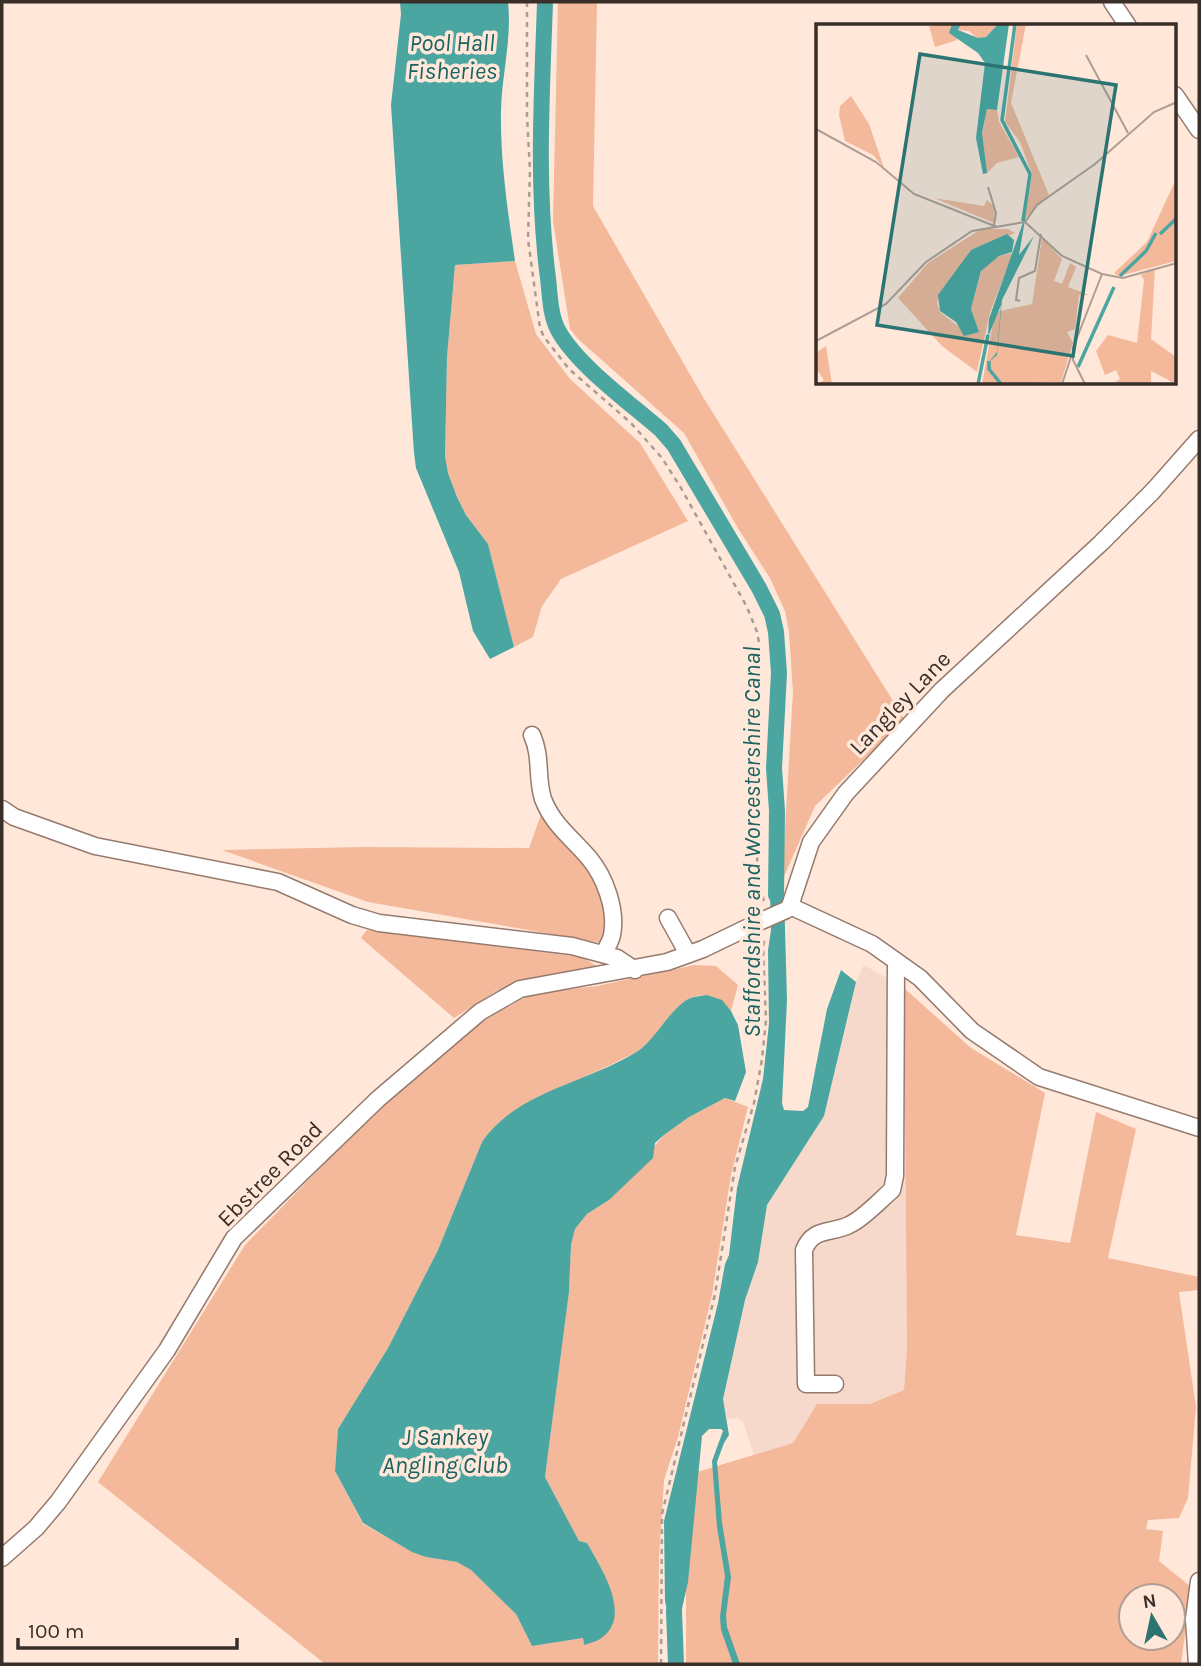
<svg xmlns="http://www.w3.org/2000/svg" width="1201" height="1666" viewBox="0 0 1201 1666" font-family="Karla,sans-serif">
	<rect width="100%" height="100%" fill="#ffe7da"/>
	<path fill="#f6d9ca" d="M 864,965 L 904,988 L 907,1348 L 904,1390 L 870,1404 L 817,1404 L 793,1443 L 754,1455 L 743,1422 L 737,1418 L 727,1419 L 723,1400 L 729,1362 L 745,1300 L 758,1262 L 767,1205 L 824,1116 L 856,982 Z"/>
	<path fill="#f4b89a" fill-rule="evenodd" d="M 558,2 L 597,2 L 593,206 L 703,397 L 905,720 L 815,806 L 782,881 L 793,692 L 789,632 L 785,611 L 770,578 L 739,530 L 684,433 L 577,338 L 570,329 L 553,221 Z
		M 515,261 L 536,334 L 570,379 L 640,443 L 688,521 L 561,579 L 542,606 L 533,637 L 514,647 L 488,544 L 466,515 L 457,497 L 448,473 L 445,456 L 447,357 L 455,265 Z
		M 542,812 L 591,848 L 606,911 L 603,943 L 368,902 L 222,850 L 364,847 L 529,848 Z
		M 367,930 L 582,957 L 600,968 L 551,976 L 496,991 L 454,1018 L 361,938 Z
		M 694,965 L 716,966 L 738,985 L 731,1011 C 721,999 705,990 689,999 C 672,1007 657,1036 641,1049 C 634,1054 625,1057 618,1061 C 571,1086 513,1097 482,1142 L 438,1250 L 388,1348 L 338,1429 L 335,1471 L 363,1524 L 413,1552 L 426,1557 L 457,1562 L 471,1570 L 516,1614 L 532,1646 L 583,1638 L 584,1645 L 615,1611 C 611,1586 600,1565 587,1543 L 579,1541 L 545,1477 L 569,1292 L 571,1245 L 575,1229 L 587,1214 L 609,1200 L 664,1135 L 689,1117 L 725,1098 L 748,1107 L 731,1175 L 712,1295 L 678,1437 L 664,1480 L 659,1557 L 658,1664 L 325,1664 L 98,1482 L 245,1245 L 369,1118 L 413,1078 L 470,1029 L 531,994 L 597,986 Z
		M 904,988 L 971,1048 L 1045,1093 L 1016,1235 L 1070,1243 L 1096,1112 L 1136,1129 L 1108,1258 L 1199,1277 L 1199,1290 L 1179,1292 L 1196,1407 L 1188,1498 L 1179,1518 L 1148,1520 L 1146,1529 L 1163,1531 L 1159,1561 L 1191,1587 L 1181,1664 L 686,1664 L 686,1546 L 694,1473 L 793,1443 L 817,1404 L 870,1404 L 904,1390 L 907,1348 ZM 1131,1596 L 1173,1596 L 1173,1638 L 1131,1638 Z"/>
	<path fill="#4ba5a1" d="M 400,2 L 508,2 C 512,39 502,73 501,110 C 500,160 508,212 515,261 L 455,265 L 447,357 L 445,456 L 448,473 L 457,497 L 466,515 L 488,544 L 514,647 L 490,659 L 473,631 L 459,572 L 416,468 L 414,453 L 391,105 L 401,14 Z
		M 783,858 L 787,1000 L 782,1103 L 784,1110 L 803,1111 L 808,1107 L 827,1009 L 841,970 L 856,982 L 824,1116 L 767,1205 L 758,1262 L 745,1300 L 723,1399 L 729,1435 L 724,1443 L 717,1462 L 722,1523 L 731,1577 L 726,1615 L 727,1627 L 740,1664 L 733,1664 L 721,1630 L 720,1617 L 725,1576 L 717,1527 L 712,1461 L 723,1431 L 721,1429 L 709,1429 L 702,1436 L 688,1582 L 677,1631 L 671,1630 L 665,1601 L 664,1521 L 718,1303 L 725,1264 L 729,1255 L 737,1188 L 763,1079 L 769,1023 L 768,950 L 771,930 L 770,892 Z
		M 707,995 L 722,1000 L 731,1011 L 738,1025 L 746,1072 L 735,1101 L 725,1098 L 689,1117 L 664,1135 L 655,1143 L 653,1158 L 609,1200 L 587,1214 L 575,1229 L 571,1245 L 569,1292 L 545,1477 L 579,1541 L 587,1543 C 601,1568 634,1617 600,1639 C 595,1642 589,1643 584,1645 L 583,1638 L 532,1646 L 516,1614 L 471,1570 L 457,1562 L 426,1557 L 412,1552 L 363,1523 L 335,1471 L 338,1429 L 388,1348 L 438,1250 L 482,1142 C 518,1090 588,1083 638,1051 C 656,1039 672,1005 691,998 C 696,996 702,996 707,995 Z"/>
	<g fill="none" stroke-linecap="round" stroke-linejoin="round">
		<path stroke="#4ba5a1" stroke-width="16" d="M 545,2 C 542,93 536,187 548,278 C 550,295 550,315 558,330 C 577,365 630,403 661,430 L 674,445 L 759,588 L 772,614 L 776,632 L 779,673 L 774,768 L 777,811 L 776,895
			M 674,1611 L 676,1664"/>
		<defs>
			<path id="minor" d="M 1112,2 L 1128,26
				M 1175,95 L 1199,130
				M 532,735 C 542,757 536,777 543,799 C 553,825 572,838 589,858 C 605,877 617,910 612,935 C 611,941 606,948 604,954
				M 2,809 L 14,817 L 95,846 L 278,882 L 352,915 L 379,923 L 572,946 L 617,958 L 635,970
				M 790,906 L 872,944 L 920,978 L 972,1031 L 1039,1077 L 1199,1128
				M 786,910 L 790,906 L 811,842 L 846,793 L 942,690 L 1101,543 L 1153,491 L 1199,439
				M 668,918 L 688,954
				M 835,1384 L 806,1384 L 804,1250 C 813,1227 831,1234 849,1225 C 863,1219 880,1200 892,1190 L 895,1176 L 896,962
				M 2,1558 L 36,1528 L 58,1502 L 167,1350 L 234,1238 L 378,1099 L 480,1012 L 520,989 L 667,962 L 703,949 L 759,922
				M 1197,1664 L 1194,1619 L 1199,1581"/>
		</defs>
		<use href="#minor" stroke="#957a6d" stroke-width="19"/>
		<path stroke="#ad9b90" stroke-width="2.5" stroke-dasharray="5 5" stroke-linecap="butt" d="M 527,2 L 527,116 L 530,170 L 528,239 L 540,328 L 544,337 L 569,369 L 631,423 L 662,458 L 681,488 L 747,607 L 757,632 L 760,648 L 757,870 L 764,902
			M 661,1664 L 662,1514 L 715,1294 L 735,1167 L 754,1103 L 762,1059 L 766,1020 L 763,947 L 765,936"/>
		<use href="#minor" stroke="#fff" stroke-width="16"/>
		<defs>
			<path id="minor-bridge" d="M 759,922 L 786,910"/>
		</defs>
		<use href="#minor-bridge" stroke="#957a6d" stroke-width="19" stroke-linecap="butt"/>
		<use href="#minor-bridge" stroke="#fff" stroke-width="16"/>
	</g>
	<g text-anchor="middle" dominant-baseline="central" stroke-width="7" stroke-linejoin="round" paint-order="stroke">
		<g font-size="23" fill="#392e28" stroke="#ffe7da">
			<text transform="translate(900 703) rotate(-46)">Langley Lane</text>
			<text transform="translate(270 1174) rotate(-45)">Ebstree Road</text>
		</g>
		<g font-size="24" font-style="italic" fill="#196360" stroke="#ffe7da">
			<text x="452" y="43">Pool Hall<tspan x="452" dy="28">Fisheries</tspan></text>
			<text transform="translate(752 842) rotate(-90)">Staffordshire and Worcestershire Canal</text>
			<text x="445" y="1437">J Sankey<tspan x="445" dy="28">Angling Club</tspan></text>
		</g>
	</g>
	<g transform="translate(816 24)">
		<rect width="360" height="360" fill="#ffe7da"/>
		<path d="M 136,0 L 141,16 L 119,23 L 113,2 ZM 145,0 L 182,0 L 170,13 L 162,15 L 153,7 L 142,6 ZM 201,0 L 210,0 L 195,79 L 233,171 L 209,194 L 216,150 L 204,118 L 189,98 ZM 35,72 L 53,100 L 68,144 L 57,131 L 29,117 L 23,91 L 24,82 ZM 171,85 L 181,86 L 183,98 L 203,133 L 181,139 L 171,149 L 165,116 ZM 360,155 L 360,237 L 303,252 L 298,249 L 331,218 ZM 118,174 L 168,182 L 171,176 L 179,183 L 178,199 ZM 165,205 L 192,205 L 199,209 L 155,226 L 121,278 L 124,288 L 147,306 L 159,296 L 155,285 L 166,245 L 183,232 L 197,229 L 174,288 L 161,348 L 126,322 L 82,274 L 112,239 ZM 226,214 L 246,235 L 238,257 L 246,260 L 254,239 L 260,243 L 252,263 L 273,271 L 263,271 L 259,305 L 251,308 L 257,319 L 245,358 L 166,360 L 179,288 L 216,280 ZM 339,244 L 335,315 L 360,333 L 360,360 L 335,347 L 335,360 L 296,360 L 304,355 L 300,346 L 289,351 L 280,327 L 292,311 L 321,319 L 328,256 L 325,251 ZM 10,322 L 16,360 L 3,360 L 8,356 L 0,344 L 0,329 Z" fill="#f4b89a"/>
		<path d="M 136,0 L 145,0 L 142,6 L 162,14 L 170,13 L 182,0 L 193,0 L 181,86 L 171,85 L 166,109 L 171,149 L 167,150 L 160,114 L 169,39 L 162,29 L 133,9 ZM 210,190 L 203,231 L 218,212 L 186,276 L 181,331 L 173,338 L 181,328 L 185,281 L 172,313 L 173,295 ZM 191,210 L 198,216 L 196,228 L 183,232 L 165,247 L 155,285 L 163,308 L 148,312 L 140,298 L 124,287 L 122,271 L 155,226 Z" fill="#4ba5a1"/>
		<path fill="none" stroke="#4ba5a1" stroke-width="3.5" d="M 199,0 L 186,96 L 214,150 L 207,197M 344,210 L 361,194M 304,252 L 330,227 L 340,209M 173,337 L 173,345 L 185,360M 262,343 L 298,263M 162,360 L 172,311"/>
		<path fill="none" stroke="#b09d93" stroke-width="2" d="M 270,31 L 312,109M 0,105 L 60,138 L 98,170 L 181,203M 172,163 L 180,189 L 178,201M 209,198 L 246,232 L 286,250 L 307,254 L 361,239M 204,277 L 200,276 L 203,254 L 219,247 L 225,210M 0,317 L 70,280 L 110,238 L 156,207 L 209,198 L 221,181 L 279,140 L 338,88 L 361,78M 246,360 L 255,333M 269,360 L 257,336 L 257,324 L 286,250"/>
		<path fill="#2b7472" fill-opacity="0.15" stroke="#2b7472" stroke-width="3.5" d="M 104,30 L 300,61 L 257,332 L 61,301 Z"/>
		<rect width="360" height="360" fill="none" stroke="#392e28" stroke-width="3.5"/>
	</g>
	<rect width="1201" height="1666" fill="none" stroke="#392e28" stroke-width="7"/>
	<g transform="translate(1152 1617) rotate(351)"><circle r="33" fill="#ffe7da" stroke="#b09d93" stroke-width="2"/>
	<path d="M0-5L12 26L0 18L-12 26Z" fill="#2b7472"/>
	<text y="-10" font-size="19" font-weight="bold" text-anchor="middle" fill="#392e28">N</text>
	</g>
	<path d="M18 1638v10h219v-10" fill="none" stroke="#392e28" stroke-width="3.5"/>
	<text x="28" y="1638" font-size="21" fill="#392e28" stroke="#ffe7da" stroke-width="5" paint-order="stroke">100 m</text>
</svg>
